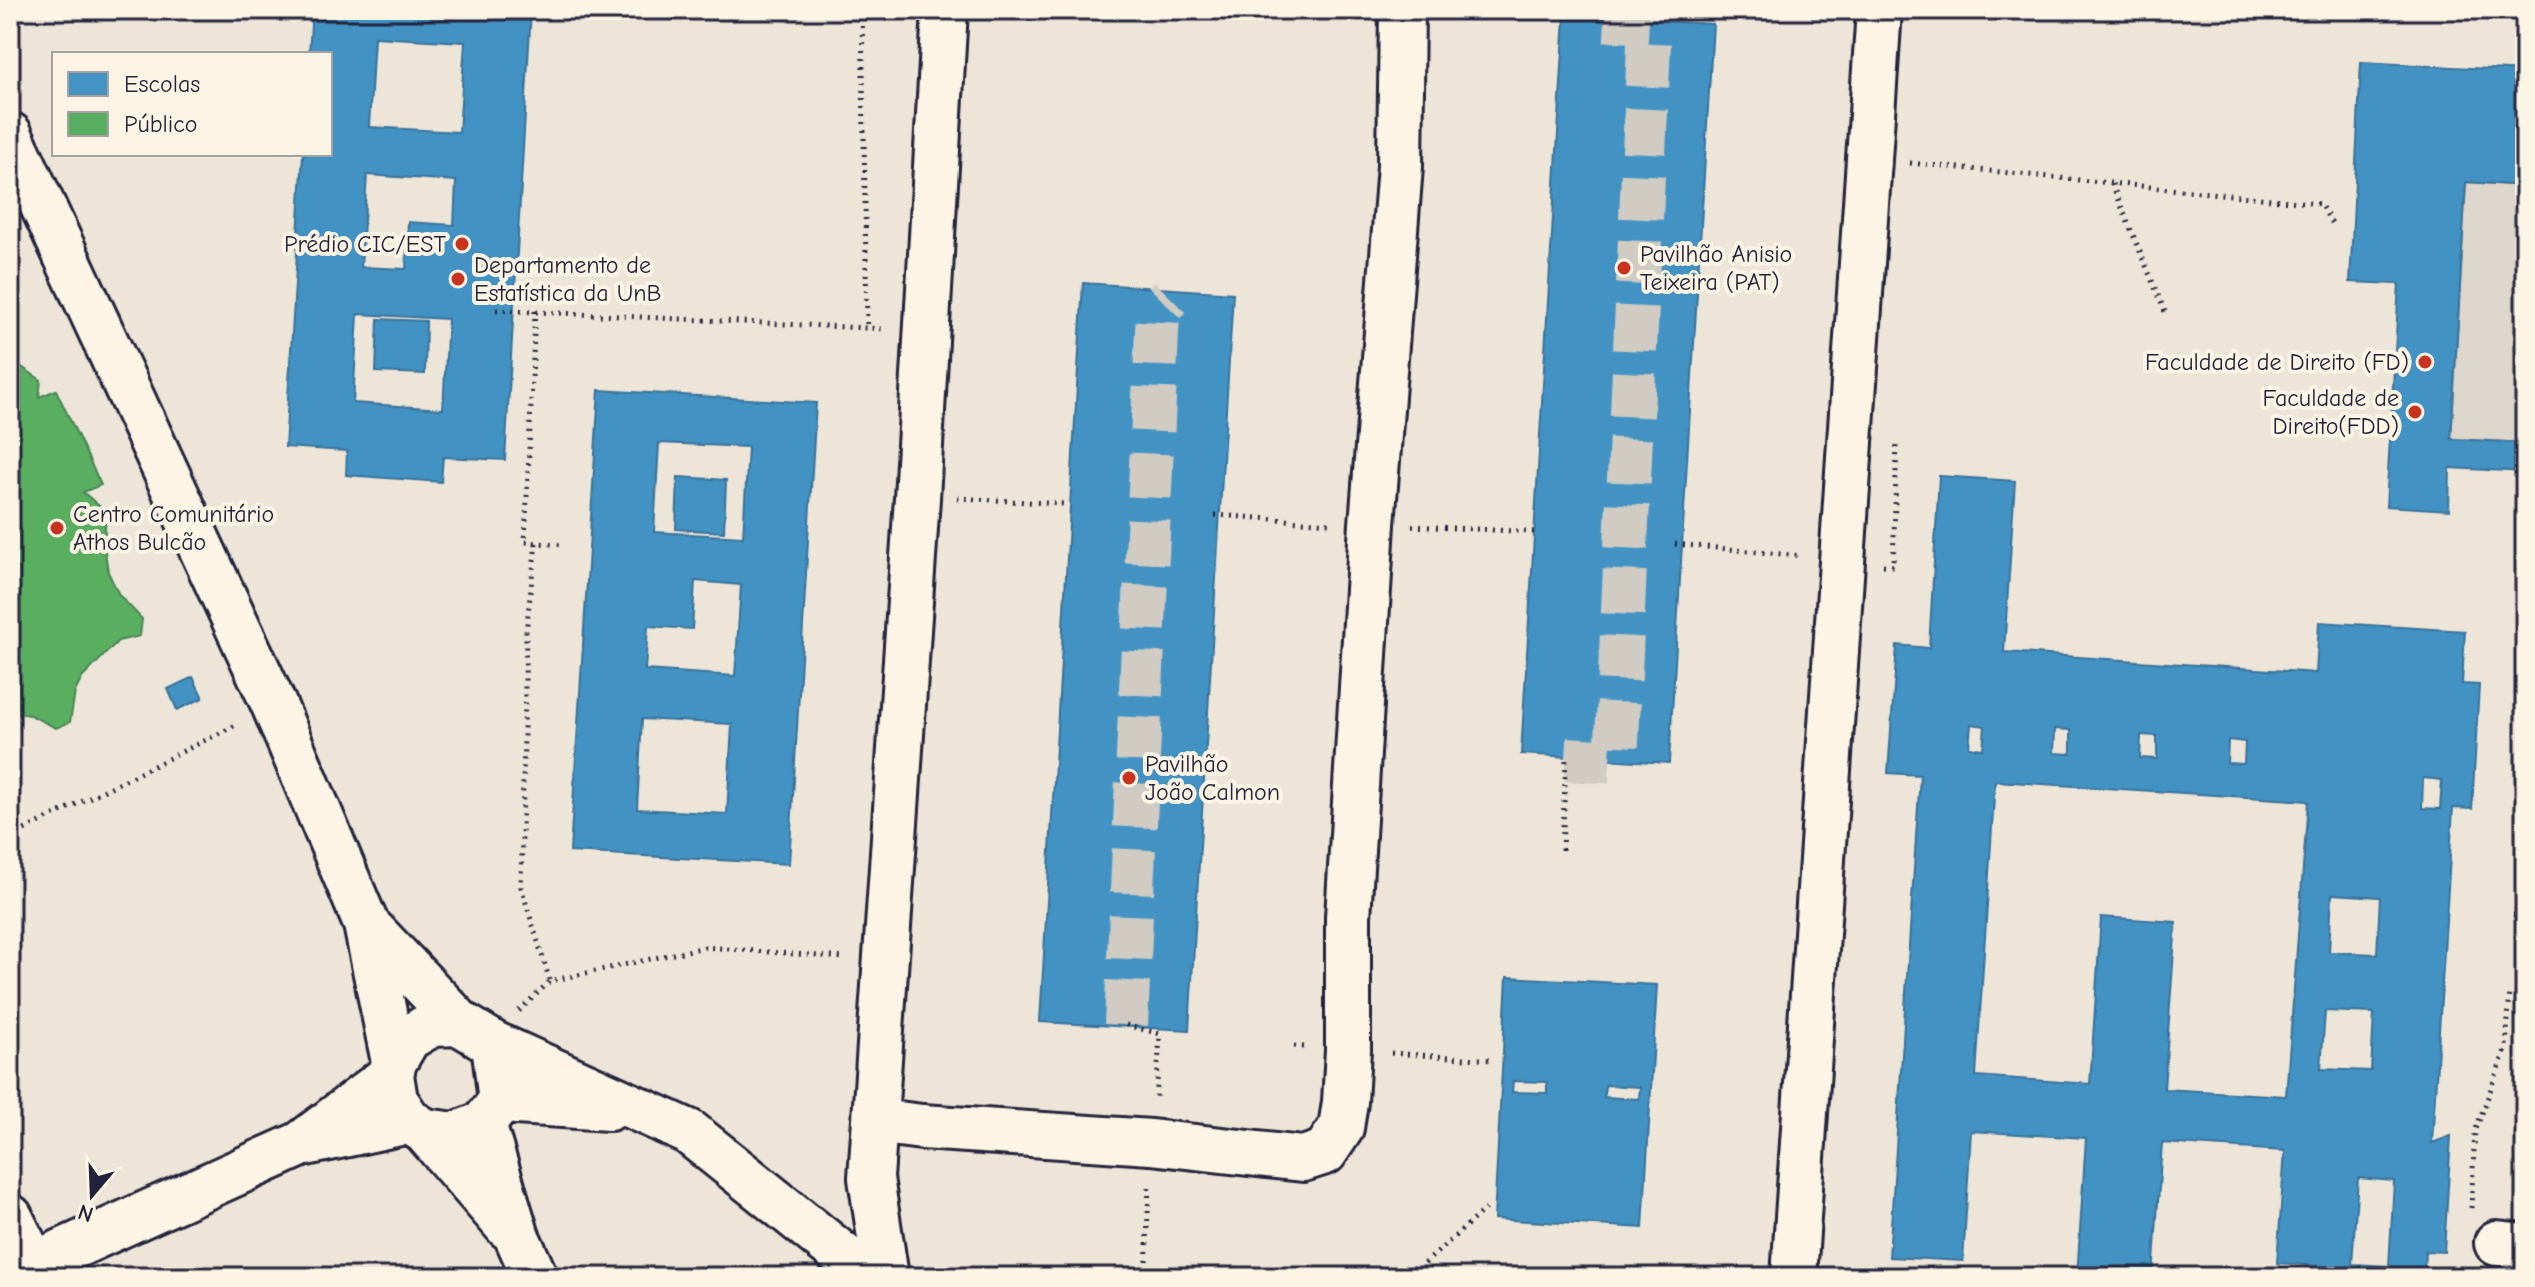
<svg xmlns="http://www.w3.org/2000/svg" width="2535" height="1287" viewBox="0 0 2535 1287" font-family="'Comic Neue',sans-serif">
	<rect width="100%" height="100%" fill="#fcf5e5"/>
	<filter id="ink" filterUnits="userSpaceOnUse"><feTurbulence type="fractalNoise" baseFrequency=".0125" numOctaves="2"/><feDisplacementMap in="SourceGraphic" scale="16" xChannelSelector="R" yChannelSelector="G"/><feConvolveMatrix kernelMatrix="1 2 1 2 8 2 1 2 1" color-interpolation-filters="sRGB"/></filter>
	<g filter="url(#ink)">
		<path fill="#ece5d8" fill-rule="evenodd" d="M 10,10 L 2525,10 L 2525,1277 L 10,1277 ZM 54,54 L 330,54 L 330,154 L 54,154 Z"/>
		<path fill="#dcd6cc" stroke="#7f7c84" stroke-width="2" d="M 2466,182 L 2525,186 L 2525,443 L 2451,439 Z"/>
		<path fill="#4393c3" stroke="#39719a" stroke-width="2" fill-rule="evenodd" d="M 312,10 L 531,10 L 505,460 L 443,457 L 441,482 L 346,475 L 347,451 L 285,447 L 303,154 L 330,154 L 330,54 L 309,54 ZM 374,37 L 465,42 L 459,132 L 369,127 ZM 367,175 L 456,181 L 454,225 L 408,222 L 406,269 L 361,267 ZM 358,314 L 448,319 L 443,409 L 353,403 Z
			M 1565,16 L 1713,24 L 1669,763 L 1521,754 Z
			M 2361,62 L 2525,71 L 2525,186 L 2466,182 L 2451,439 L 2525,443 L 2525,472 L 2450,468 L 2449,510 L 2386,506 L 2399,284 L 2350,282 Z
			M 1083,283 L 1233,293 L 1189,1030 L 1040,1022 Z
			M 378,319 L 426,321 L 425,374 L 376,372 Z
			M 599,390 L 816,403 L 789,864 L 570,852 ZM 659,443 L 748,447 L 743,537 L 654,532 ZM 695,581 L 741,585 L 735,676 L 645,670 L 648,626 L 692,629 ZM 642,719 L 732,724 L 727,814 L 637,809 Z
			M 1939,476 L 2015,481 L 2004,652 L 2316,673 L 2319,622 L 2465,631 L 2462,684 L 2479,685 L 2472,809 L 2453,808 L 2432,1143 L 2451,1136 L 2444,1252 L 2425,1251 L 2424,1273 L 2277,1263 L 2285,1151 L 2162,1143 L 2153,1277 L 2077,1277 L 2086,1138 L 1971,1131 L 1963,1261 L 1889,1257 L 1920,775 L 1888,773 L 1897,645 L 1929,648 ZM 1971,724 L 1985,726 L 1983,749 L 1969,747 ZM 2055,729 L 2071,730 L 2071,754 L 2054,753 ZM 2141,735 L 2157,736 L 2157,759 L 2140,758 ZM 2228,740 L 2245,742 L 2244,764 L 2227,763 ZM 2423,778 L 2442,780 L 2440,809 L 2422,808 ZM 1995,781 L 2308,801 L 2286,1096 L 2164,1089 L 2176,922 L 2101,917 L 2090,1084 L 1976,1076 ZM 2332,894 L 2380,897 L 2377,954 L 2329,952 ZM 2325,1011 L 2374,1013 L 2371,1071 L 2321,1069 ZM 2358,1178 L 2394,1181 L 2389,1266 L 2352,1264 Z
			M 678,477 L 726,480 L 724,532 L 676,529 Z
			M 193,677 L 203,698 L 177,710 L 168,689 Z
			M 1507,977 L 1657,985 L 1643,1228 L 1494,1219 ZM 1513,1081 L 1547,1082 L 1547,1093 L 1512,1092 ZM 1605,1085 L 1640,1087 L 1639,1099 L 1604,1097 Z"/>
		<path fill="#5aae61" stroke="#498456" stroke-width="2" d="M 10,359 L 41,380 L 39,397 L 56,390 L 101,485 L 83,492 L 106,512 L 104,544 L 108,572 L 119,595 L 142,619 L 140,636 L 118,641 L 82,678 L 75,692 L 70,722 L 56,728 L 30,715 L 10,712 Z"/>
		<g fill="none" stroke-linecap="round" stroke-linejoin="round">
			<path stroke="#d0cbc3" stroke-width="44" stroke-dasharray="44 22" stroke-linecap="butt" d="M 1566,759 L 1616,762 L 1650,22 L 1597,19
				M 1126,1025 L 1158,309 L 1170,297"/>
			<defs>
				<path id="minor" d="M 10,135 L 274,705 L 366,924 L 394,1062
					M 366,924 L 460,1023
					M 494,1044 L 501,1101 L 483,1124 L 455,1135 L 425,1131 L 409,1121 L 395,1100 L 391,1075 L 394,1062 L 408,1038 L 432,1024 L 460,1023 L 494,1044 L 689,1132 L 860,1269 L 879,1277
					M 391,1075 L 301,1144 L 409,1121
					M 501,1101 L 609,1108
					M 875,1121 L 922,1127 L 1151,1142 L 1303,1159 L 1325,1152 L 1341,1128 L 1345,1102 L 1348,1050 L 1348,917 L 1372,524 L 1400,166 L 1402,10
					M 483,1124 L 517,1237 L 535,1277
					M 425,1131 L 508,1227
					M 10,1217 L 33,1263
					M 2497,1243 L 2525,1246
					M 10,1275 L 301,1144
					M 886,1277 L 871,1178 L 917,498 L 945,10
					M 1794,1277 L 1879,10"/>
			</defs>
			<use href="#minor" stroke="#22223b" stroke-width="50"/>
			<path stroke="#22223b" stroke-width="5" stroke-dasharray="2 6" stroke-linecap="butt" d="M 862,10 L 867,328
				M 1910,163 L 2320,204 L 2332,223
				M 2112,184 L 2165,312
				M 496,310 L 886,329
				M 535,311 L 525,542 L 564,545
				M 957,498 L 1064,504
				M 1215,515 L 1330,523
				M 1412,526 L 1535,532
				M 536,543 L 526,632 L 521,887 L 550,981
				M 1675,544 L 1802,556
				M 1883,565 L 1893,566 L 1897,442
				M 10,837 L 238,724
				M 1562,850 L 1566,759
				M 2513,915 L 2525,916
				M 519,1011 L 550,981 L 705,947 L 845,958
				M 1126,1025 L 1160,1034 L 1156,1101
				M 1294,1046 L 1305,1047
				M 1391,1053 L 1494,1060
				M 2471,1208 L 2475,1132 L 2506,1048 L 2510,990
				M 1146,1277 L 1149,1183
				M 1417,1277 L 1423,1265 L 1485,1209"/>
			<use href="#minor" stroke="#fcf5e5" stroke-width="44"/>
		</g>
	</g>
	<g fill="#c8321e" stroke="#fcf5e5" stroke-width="3">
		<circle cx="462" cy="244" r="8"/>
		<circle cx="1624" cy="268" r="8"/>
		<circle cx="458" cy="279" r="8"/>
		<circle cx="2425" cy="362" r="8"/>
		<circle cx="2415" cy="412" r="8"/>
		<circle cx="57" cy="528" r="8"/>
		<circle cx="1129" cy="778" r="8"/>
	</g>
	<g text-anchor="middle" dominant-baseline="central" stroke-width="8" stroke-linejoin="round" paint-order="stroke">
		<g font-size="24" fill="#22223b" stroke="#fcf5e5" text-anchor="start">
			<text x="446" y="244" text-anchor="end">Prédio CIC/EST</text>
			<text x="1640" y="254">Pavilhão Anisio<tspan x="1640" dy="28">Teixeira (PAT)</tspan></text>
			<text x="474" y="265">Departamento de<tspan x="474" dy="28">Estatística da UnB</tspan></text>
			<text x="2409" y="362" text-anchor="end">Faculdade de Direito (FD)</text>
			<text x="2399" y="398" text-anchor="end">Faculdade de<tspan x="2399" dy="28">Direito(FDD)</tspan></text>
			<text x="73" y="514">Centro Comunitário<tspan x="73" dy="28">Athos Bulcão</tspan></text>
			<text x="1145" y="764">Pavilhão<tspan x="1145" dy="28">João Calmon</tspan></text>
		</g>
	</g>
	<rect width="2535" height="1287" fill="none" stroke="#fcf5e5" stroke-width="40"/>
	<rect x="20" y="20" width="2495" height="1247" fill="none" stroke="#22223b" stroke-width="3" filter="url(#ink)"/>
	<rect x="52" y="52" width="280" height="104" fill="#fcf5e5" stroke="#a5a1a1" stroke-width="2"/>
	<rect x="68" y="72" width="40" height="24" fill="#4393c3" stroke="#a5a1a1" stroke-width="2"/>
	<text x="124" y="92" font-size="24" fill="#22223b">Escolas</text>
	<rect x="68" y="112" width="40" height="24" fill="#5aae61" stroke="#a5a1a1" stroke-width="2"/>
	<text x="124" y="132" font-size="24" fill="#22223b">Público</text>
	<g transform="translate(92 1195) rotate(199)" stroke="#fcf5e5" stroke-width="6" paint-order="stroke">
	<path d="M0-6L14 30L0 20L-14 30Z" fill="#22223b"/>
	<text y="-12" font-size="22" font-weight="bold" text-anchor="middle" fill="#22223b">N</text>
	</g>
</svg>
